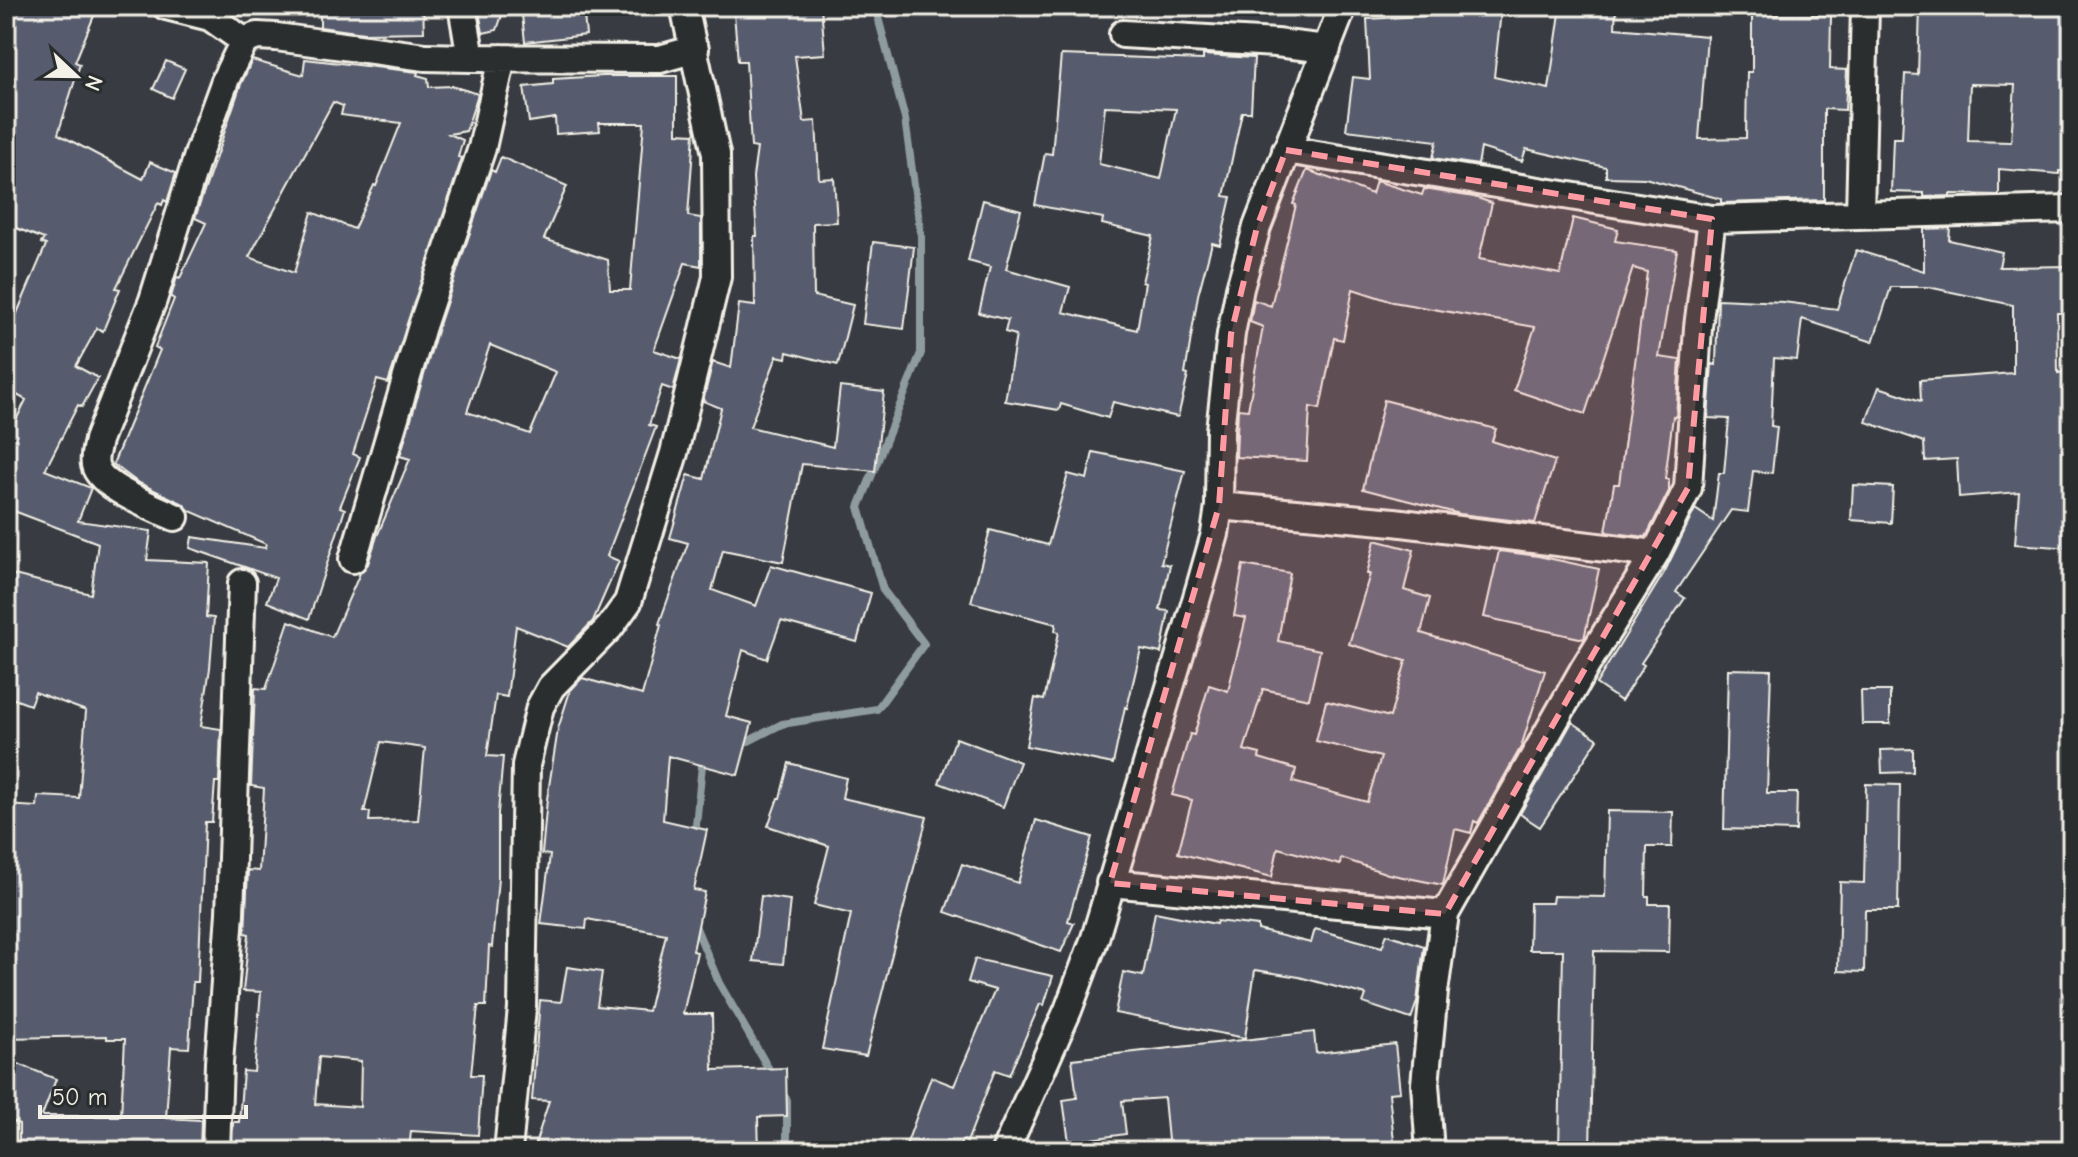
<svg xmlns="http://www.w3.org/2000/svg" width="2078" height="1157" viewBox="0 0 2078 1157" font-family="'Comic Neue',sans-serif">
	<rect width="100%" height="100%" fill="#383b41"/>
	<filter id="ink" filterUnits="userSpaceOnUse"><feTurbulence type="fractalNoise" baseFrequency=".0125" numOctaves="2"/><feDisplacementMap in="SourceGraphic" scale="16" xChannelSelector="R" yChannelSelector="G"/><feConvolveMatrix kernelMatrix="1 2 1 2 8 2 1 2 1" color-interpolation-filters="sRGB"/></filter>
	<g filter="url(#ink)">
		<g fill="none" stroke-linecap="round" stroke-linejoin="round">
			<path stroke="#8e9b9f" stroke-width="8" d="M 739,746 L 782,724 L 877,709 L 924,644 L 883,590 L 859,507 L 921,353 L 921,236 L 905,119 L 875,6
				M 695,835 L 702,765 L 709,761
				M 694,923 L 719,983 L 774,1078
				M 782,1093 L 787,1100 L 787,1151"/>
		</g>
		<path fill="#575c6d" stroke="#f4f1e8" stroke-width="2" fill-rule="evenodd" d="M 6,6 L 98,6 L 75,62 L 80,64 L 58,134 L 143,179 L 150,162 L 176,173 L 167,202 L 164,200 L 162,205 L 158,203 L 116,288 L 120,289 L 103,331 L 97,328 L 76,366 L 98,378 L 82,407 L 78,405 L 45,470 L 91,488 L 78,521 L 151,531 L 147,560 L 209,563 L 206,617 L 214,618 L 210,668 L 201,726 L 221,729 L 219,782 L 215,782 L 212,822 L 205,822 L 198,982 L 193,982 L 189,1048 L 171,1047 L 166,1118 L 201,1120 L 200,1151 L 19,1151 L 19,1124 L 6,1119 L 6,1059 L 56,1079 L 42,1116 L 121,1116 L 125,1039 L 107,1039 L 107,1036 L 6,1038 L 6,805 L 37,807 L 38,796 L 79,798 L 86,711 L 35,692 L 30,705 L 6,696 L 6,651 L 14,628 L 6,626 L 6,573 L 91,594 L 98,543 L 6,508 L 6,440 L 26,400 L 6,389 L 6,339 L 46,245 L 41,243 L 44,239 L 6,224 Z
			M 320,6 L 423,6 L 424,32 L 364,33 L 320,27 Z
			M 478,6 L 505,6 L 497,30 L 483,33 Z
			M 521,6 L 583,6 L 586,35 L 525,42 Z
			M 807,6 L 821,6 L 825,54 L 795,56 L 804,122 L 816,121 L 819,179 L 834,178 L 837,222 L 813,223 L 814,296 L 853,305 L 838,365 L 787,352 L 786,358 L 777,356 L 750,427 L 833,447 L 840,387 L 884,392 L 875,471 L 802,464 L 783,562 L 723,550 L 712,590 L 756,606 L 771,565 L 871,593 L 857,642 L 781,621 L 767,659 L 743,650 L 726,716 L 752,723 L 738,775 L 668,756 L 663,820 L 707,830 L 694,890 L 705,892 L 693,951 L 697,952 L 683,1014 L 712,1014 L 713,1070 L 786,1068 L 787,1116 L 758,1117 L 759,1151 L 533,1151 L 549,1101 L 532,1100 L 540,1000 L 561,1002 L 567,967 L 602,972 L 597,1006 L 648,1011 L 666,934 L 587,919 L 586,929 L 541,924 L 550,855 L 542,854 L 547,799 L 558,729 L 570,691 L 582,678 L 642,695 L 661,625 L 659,624 L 688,543 L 670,538 L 688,475 L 704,479 L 721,408 L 703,401 L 712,365 L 713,362 L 731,368 L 739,304 L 755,306 L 754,236 L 757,236 L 753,177 L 757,148 L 751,147 L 746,61 L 738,61 L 734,13 Z
			M 1561,6 L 1616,6 L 1615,28 L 1707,36 L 1699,139 L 1746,138 L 1747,72 L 1752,72 L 1752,15 L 1831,15 L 1830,69 L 1847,70 L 1845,110 L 1824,109 L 1824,200 L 1721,203 L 1721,199 L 1645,178 L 1606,177 L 1606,167 L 1526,149 L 1522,161 L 1481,148 L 1478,165 L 1433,158 L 1437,141 L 1346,130 L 1353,77 L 1370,79 L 1367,19 L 1462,14 L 1463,8 L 1501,11 L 1494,77 L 1549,89 Z
			M 1920,6 L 2072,6 L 2072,172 L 2059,171 L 2059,174 L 1999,169 L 1999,195 L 1950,194 L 1950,196 L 1924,197 L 1924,193 L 1891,192 L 1893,138 L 1902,138 L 1905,74 L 1918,75 ZM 1970,84 L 2015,85 L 2011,142 L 1968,141 Z
			M 1061,55 L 1203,60 L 1203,55 L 1254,58 L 1251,112 L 1242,112 L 1224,196 L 1231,197 L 1220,245 L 1212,243 L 1198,295 L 1185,374 L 1188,375 L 1178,417 L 1113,402 L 1108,418 L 1061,404 L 1059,410 L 1005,401 L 1016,335 L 1005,332 L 1008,320 L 979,313 L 990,267 L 968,261 L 983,200 L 1021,210 L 1006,269 L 1070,287 L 1063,312 L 1137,330 L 1145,283 L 1142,282 L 1153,236 L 1102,224 L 1103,218 L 1035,205 L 1045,153 L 1052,154 ZM 1105,106 L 1176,109 L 1161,179 L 1099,164 Z
			M 305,59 L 418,72 L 417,75 L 428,78 L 429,87 L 452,86 L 478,94 L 466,131 L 449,134 L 463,140 L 458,157 L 462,158 L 388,383 L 377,380 L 353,454 L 360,457 L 340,507 L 345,509 L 309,619 L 267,602 L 276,578 L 190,548 L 192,537 L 265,548 L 266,544 L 190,511 L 182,503 L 137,482 L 113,464 L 160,350 L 155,347 L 174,299 L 171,297 L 177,277 L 180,278 L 206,223 L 195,218 L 241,84 L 252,60 L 303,75 ZM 333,102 L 343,106 L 341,115 L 401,123 L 376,186 L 374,185 L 354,229 L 312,212 L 294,273 L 249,257 Z
			M 166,61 L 185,69 L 172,98 L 153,89 Z
			M 603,76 L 677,76 L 677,133 L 694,134 L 688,216 L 701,218 L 701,266 L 685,263 L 654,350 L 681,359 L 673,390 L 662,386 L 649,425 L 656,427 L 607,556 L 619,561 L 593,621 L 568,647 L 516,626 L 507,697 L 496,695 L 487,756 L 503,757 L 498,813 L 498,878 L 492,947 L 489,946 L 486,1006 L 478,1006 L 471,1075 L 482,1075 L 478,1135 L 411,1131 L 409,1151 L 232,1151 L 233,1122 L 239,1122 L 243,1071 L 254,1072 L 261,992 L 243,991 L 249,934 L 245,933 L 248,870 L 259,871 L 264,788 L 251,786 L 255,688 L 266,689 L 289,621 L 332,637 L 360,573 L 368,564 L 377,536 L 410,459 L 400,456 L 437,331 L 491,170 L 495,172 L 501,157 L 567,186 L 544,239 L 608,260 L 610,290 L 630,290 L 644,123 L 599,123 L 600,131 L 556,134 L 555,118 L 529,122 L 524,87 L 553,84 L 553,79 ZM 490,345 L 556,372 L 530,434 L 467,412 ZM 381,742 L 425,748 L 418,820 L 369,821 L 370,812 L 364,812 ZM 319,1057 L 361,1061 L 360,1107 L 315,1104 Z
			M 1307,170 L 1372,194 L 1376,181 L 1422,195 L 1424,189 L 1474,197 L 1492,203 L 1479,259 L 1560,274 L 1573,218 L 1618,229 L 1615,241 L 1677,250 L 1659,357 L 1680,360 L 1676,417 L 1673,416 L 1665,479 L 1669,480 L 1669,491 L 1646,537 L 1606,532 L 1614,484 L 1619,484 L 1647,272 L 1633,268 L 1585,414 L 1514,390 L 1535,327 L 1393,302 L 1353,289 L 1343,340 L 1334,338 L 1320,409 L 1310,407 L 1307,461 L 1236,457 L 1238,409 L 1248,410 L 1263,327 L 1250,322 L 1254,300 L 1271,306 L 1296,205 L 1293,204 Z
			M 1950,228 L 1949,240 L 2002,252 L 1999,267 L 2072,266 L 2072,313 L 2057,313 L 2058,373 L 2072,371 L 2072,548 L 2015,544 L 2019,492 L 1959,497 L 1957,459 L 1925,461 L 1924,442 L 1866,422 L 1879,387 L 1921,401 L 1920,380 L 2013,373 L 2013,305 L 1928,287 L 1891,287 L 1873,342 L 1802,319 L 1797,360 L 1774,358 L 1771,426 L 1777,427 L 1772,473 L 1753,471 L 1748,512 L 1731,510 L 1676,592 L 1685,598 L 1641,663 L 1644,665 L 1621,701 L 1596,684 L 1665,571 L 1695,509 L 1713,521 L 1719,473 L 1724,473 L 1729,419 L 1708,418 L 1712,364 L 1716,365 L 1718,299 L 1783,302 L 1837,309 L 1856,250 L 1924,271 L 1924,229 Z
			M 873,242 L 914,247 L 904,329 L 863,324 Z
			M 1384,400 L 1496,429 L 1492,441 L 1555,461 L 1535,523 L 1460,514 L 1363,489 Z
			M 1093,452 L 1185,471 L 1161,563 L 1170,565 L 1160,610 L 1169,611 L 1161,653 L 1141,649 L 1127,708 L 1125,707 L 1113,764 L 1026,746 L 1035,698 L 1044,700 L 1059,632 L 1055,631 L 1056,624 L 971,602 L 990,530 L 1048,545 L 1068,474 L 1087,479 Z
			M 1853,485 L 1893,487 L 1891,523 L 1851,520 Z
			M 1375,540 L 1414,550 L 1404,590 L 1430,598 L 1421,633 L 1545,671 L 1521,747 L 1478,823 L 1474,821 L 1471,833 L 1455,829 L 1443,885 L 1388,874 L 1341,858 L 1340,865 L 1278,848 L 1272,877 L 1178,853 L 1192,800 L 1172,795 L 1190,734 L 1194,735 L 1209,685 L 1228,691 L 1246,618 L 1234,616 L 1243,565 L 1290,573 L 1278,641 L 1320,650 L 1309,699 L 1263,689 L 1244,750 L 1260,754 L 1259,758 L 1296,769 L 1293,782 L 1367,802 L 1381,757 L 1316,741 L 1326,701 L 1390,717 L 1406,661 L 1349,644 L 1370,574 L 1367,574 Z
			M 1499,551 L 1538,556 L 1599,569 L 1584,639 L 1484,617 Z
			M 1728,669 L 1771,670 L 1767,793 L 1797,793 L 1796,831 L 1724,829 Z
			M 1861,691 L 1890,691 L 1890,724 L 1862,724 Z
			M 1572,722 L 1598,739 L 1540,827 L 1520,814 Z
			M 956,738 L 1020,762 L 1003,807 L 939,783 Z
			M 1913,749 L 1913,772 L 1882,773 L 1881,750 Z
			M 789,763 L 846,778 L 842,798 L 927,817 L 866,1056 L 822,1049 L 851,914 L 814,905 L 829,846 L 768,826 L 778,798 L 780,798 Z
			M 1866,784 L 1900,785 L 1898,910 L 1865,910 L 1864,972 L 1838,971 L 1840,882 L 1864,883 Z
			M 1607,811 L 1673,812 L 1672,847 L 1647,847 L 1646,896 L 1649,896 L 1649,904 L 1670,904 L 1669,952 L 1594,951 L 1590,1151 L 1559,1151 L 1563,950 L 1529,950 L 1530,903 L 1552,903 L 1553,896 L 1605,897 Z
			M 1036,820 L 1092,837 L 1068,921 L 1074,923 L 1061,952 L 945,912 L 962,864 L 1018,883 Z
			M 761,896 L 790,900 L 783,964 L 753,961 Z
			M 1155,912 L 1216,924 L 1217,921 L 1258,926 L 1258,930 L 1311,943 L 1315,929 L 1382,947 L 1387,934 L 1424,946 L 1417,1002 L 1411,1019 L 1363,1003 L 1366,995 L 1299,977 L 1255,970 L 1245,1038 L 1115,1013 L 1123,972 L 1143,976 Z
			M 975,959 L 1053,976 L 1044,1005 L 1040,1004 L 1009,1075 L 995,1070 L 967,1142 L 962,1140 L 958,1151 L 904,1151 L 931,1077 L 954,1086 L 995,990 L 968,982 Z
			M 1314,1032 L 1316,1053 L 1395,1044 L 1400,1092 L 1389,1093 L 1395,1151 L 1169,1151 L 1164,1098 L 1122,1101 L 1126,1134 L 1069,1142 L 1063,1100 L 1077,1098 L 1072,1059 Z"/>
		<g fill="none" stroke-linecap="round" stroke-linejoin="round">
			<defs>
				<path id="minor" d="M 166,6 L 210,17 L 244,41
					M 462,6 L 471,58
					M 1123,34 L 1276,43 L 1327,49
					M 1286,150 L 1712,219 L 2072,209
					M 1860,215 L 1865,6
					M 1219,506 L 1394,522 L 1655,554
					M 175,517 C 156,509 99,486 95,465 C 93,458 97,447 98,440 L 153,300 L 199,152 L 226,78 L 244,41 L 257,36 L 276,37 L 425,57 L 471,58 L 660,59 L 695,49
					M 353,559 L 422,326 L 482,148 L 502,58
					M 1110,883 L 1445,914
					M 216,1151 L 219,1063 L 230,913 L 242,583
					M 508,1151 L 522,1008 L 526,765 L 540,707 L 551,687 L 610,627 L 628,602 L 674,453 L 717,277 L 716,154 L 684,6
					M 1005,1151 L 1068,1010 L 1095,938 L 1200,587 L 1215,534 L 1219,506 L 1220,430 L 1231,334 L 1240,288 L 1257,227 L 1343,6
					M 1430,1151 L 1425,1084 L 1434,992 L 1445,914 L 1585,667 L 1655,554 L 1688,488 L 1698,327 L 1712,219"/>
			</defs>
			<use href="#minor" stroke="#f4f1e8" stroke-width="32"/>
			<use href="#minor" stroke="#2a2d2e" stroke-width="26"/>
		</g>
	</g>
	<path fill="#ff9aa2" fill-opacity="0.2" stroke="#ff9aa2" stroke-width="6" stroke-dasharray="16 10" stroke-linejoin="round" d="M 1286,150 L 1712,219 L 1688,488 L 1445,914 L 1110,883 L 1219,506 L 1231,334 L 1257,227 Z"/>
	<rect width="2078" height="1157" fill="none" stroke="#2a2d2e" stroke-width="32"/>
	<rect x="16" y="16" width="2046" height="1125" fill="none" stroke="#f4f1e8" stroke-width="3" filter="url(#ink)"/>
	<g transform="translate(76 76) rotate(112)" stroke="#2a2d2e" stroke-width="6" paint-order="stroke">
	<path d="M0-6L14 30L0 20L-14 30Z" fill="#f4f1e8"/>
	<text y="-12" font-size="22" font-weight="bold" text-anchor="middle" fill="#f4f1e8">N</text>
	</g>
	<path d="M40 1105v12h206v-12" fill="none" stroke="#f4f1e8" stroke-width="4"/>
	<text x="52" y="1105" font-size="24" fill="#f4f1e8" stroke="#2a2d2e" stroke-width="6" paint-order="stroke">50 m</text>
</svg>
